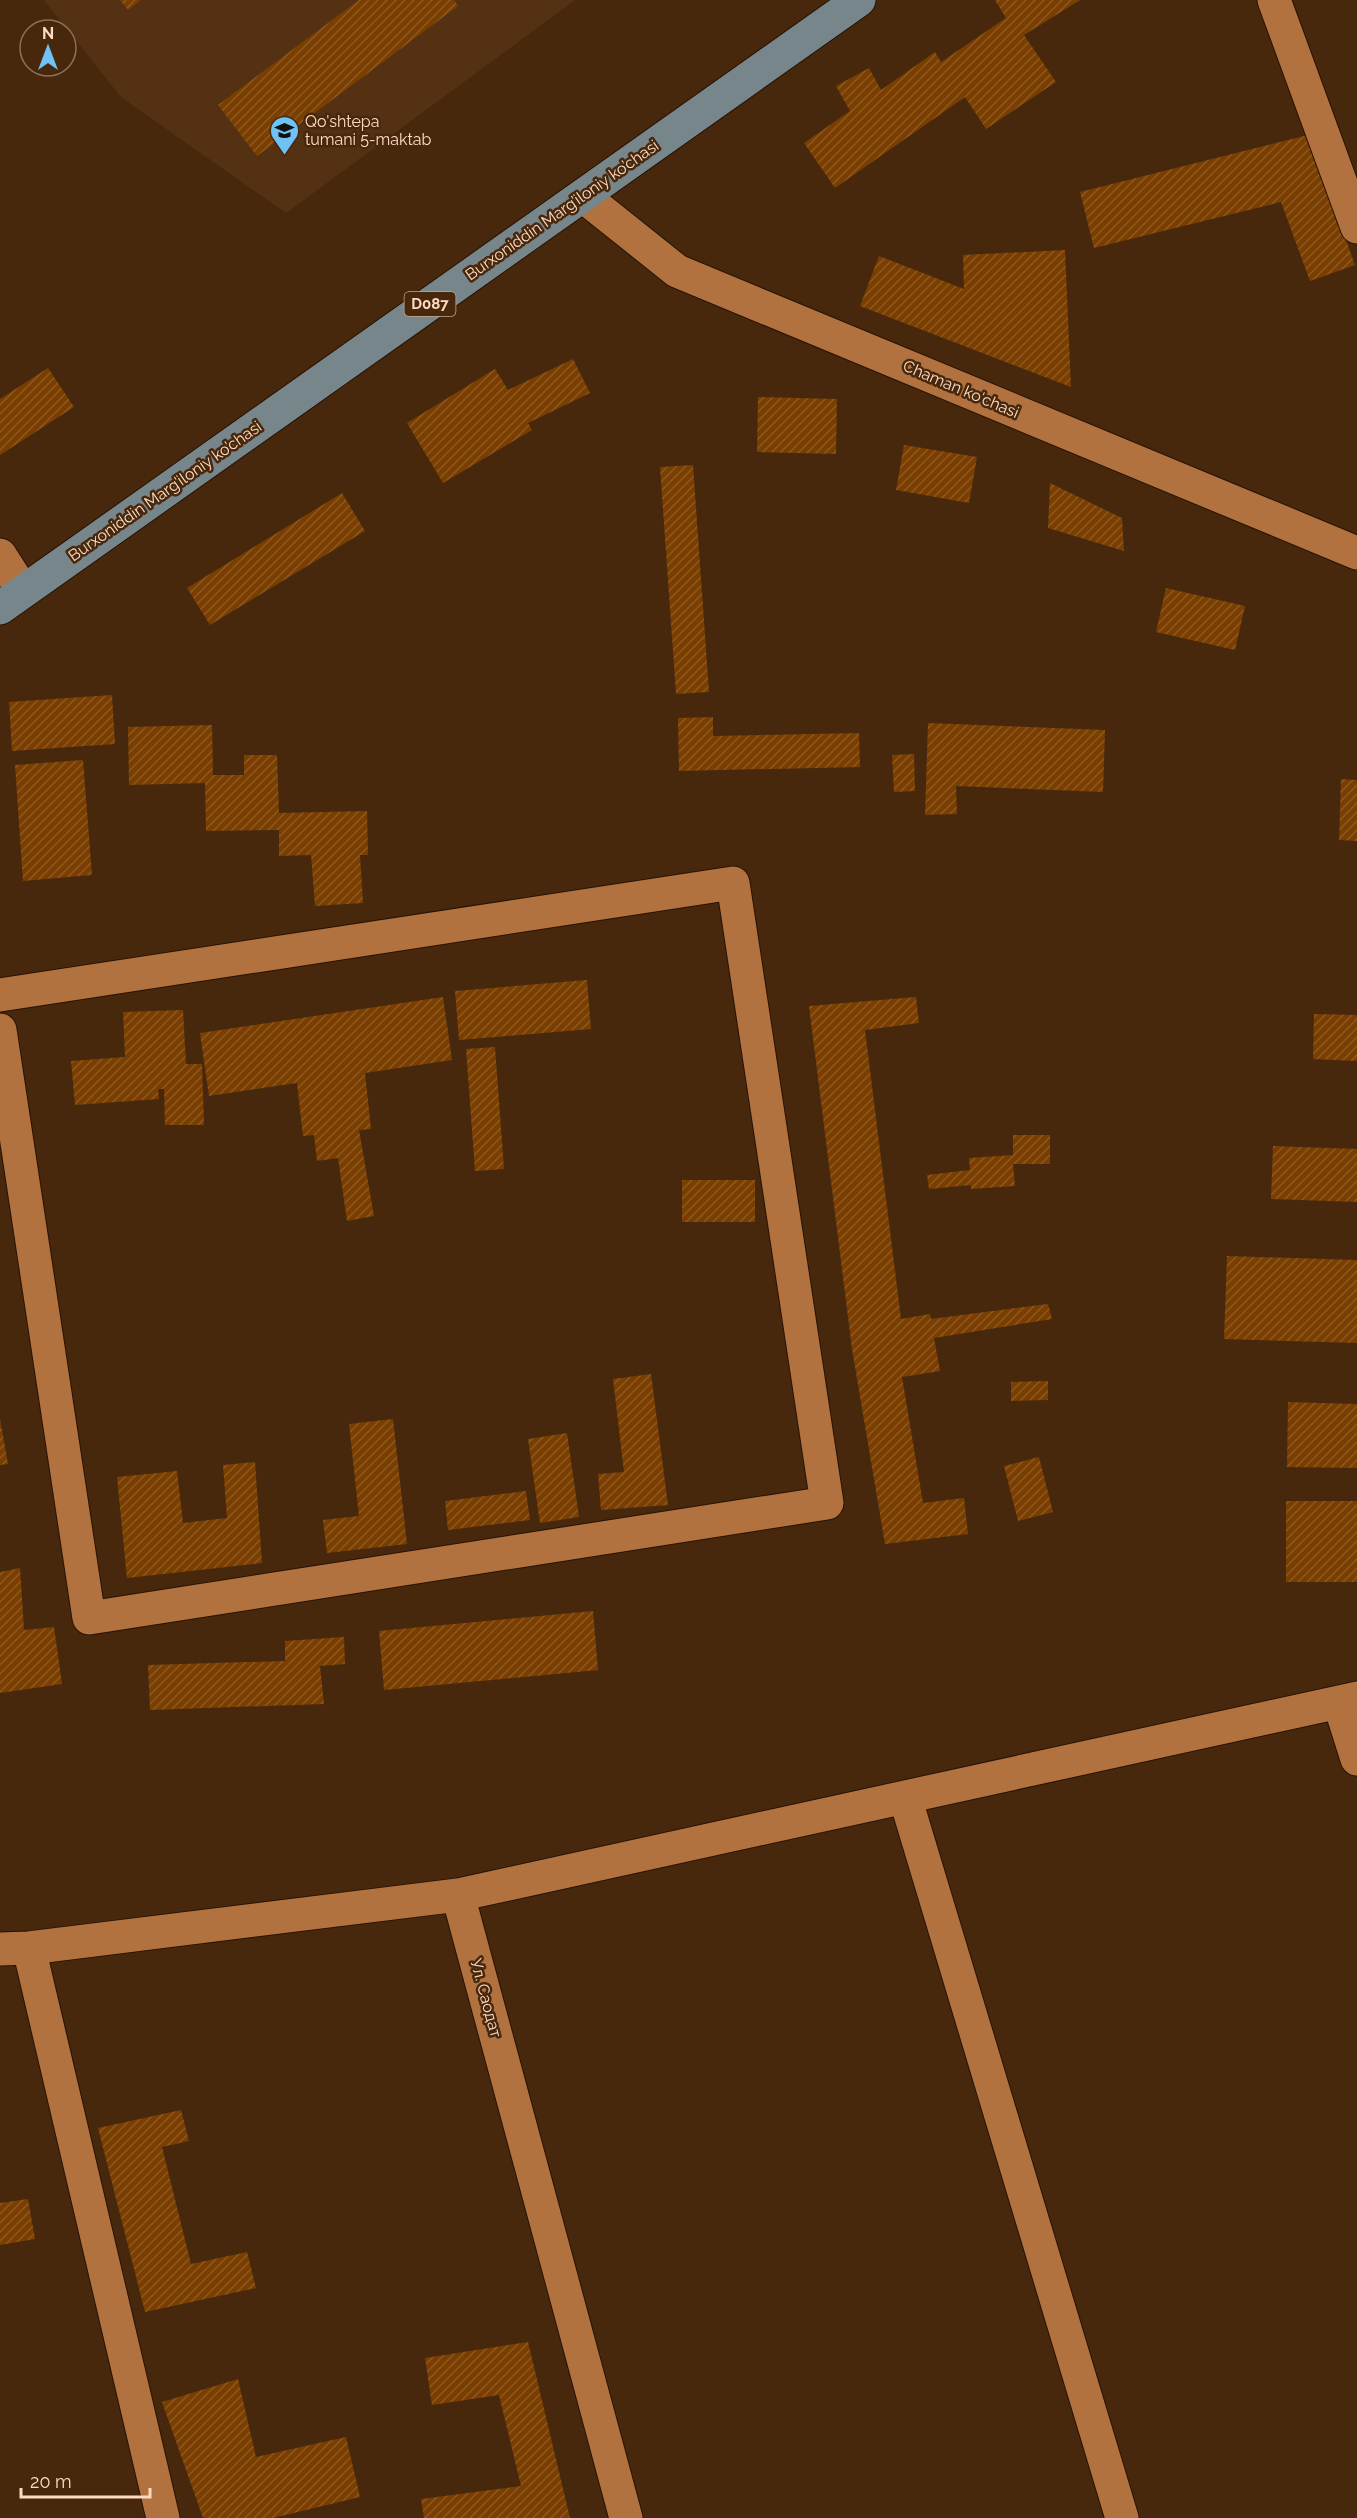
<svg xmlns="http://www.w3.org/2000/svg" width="1357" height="2518" viewBox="0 0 1357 2518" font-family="Raleway,sans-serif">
	<defs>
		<pattern id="building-hatch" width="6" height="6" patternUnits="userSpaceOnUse" patternTransform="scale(1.5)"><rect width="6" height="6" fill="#793e00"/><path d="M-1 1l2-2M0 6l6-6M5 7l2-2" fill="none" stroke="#8d5923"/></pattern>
	</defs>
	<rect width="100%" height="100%" fill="#48280d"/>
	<path fill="#553113" d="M 44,0 L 575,0 L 286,213 L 121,97 Z"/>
	<path fill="url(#building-hatch)" d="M 120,0 L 141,0 L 128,10 Z
		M 359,0 L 454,0 L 458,6 L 257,156 L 218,105 Z
		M 995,0 L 1080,0 L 1024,35 L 1056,82 L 986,129 L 965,97 L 835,188 L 804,143 L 850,111 L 836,86 L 869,68 L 881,90 L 935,52 L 941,62 L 1006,18 Z
		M 1308,135 L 1355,265 L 1310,281 L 1281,202 L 1094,248 L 1080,192 Z
		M 1065,250 L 1071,387 L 860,306 L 879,256 L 964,289 L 963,255 Z
		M 573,359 L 590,393 L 528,423 L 532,430 L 443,483 L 407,423 L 495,369 L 508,390 Z
		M 48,368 L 74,407 L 0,455 L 0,399 Z
		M 758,397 L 837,399 L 836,454 L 757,452 Z
		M 904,445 L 977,457 L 969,503 L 896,490 Z
		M 693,465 L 709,692 L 676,694 L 660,467 Z
		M 1050,483 L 1122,518 L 1124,551 L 1048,528 Z
		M 342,493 L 365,531 L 210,625 L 187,588 Z
		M 1166,588 L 1245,606 L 1235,650 L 1156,632 Z
		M 112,695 L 115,744 L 12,751 L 9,702 Z
		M 713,717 L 713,736 L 859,733 L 860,767 L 679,771 L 678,718 Z
		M 928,723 L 1105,730 L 1103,792 L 956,786 L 957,814 L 925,815 Z
		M 212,725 L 213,775 L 244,775 L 244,755 L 277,755 L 279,813 L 367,811 L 368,855 L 360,855 L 363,903 L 315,906 L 311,855 L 279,856 L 279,830 L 206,831 L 205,783 L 129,785 L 128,727 Z
		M 914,754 L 915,791 L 894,792 L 892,755 Z
		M 83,760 L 92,875 L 23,881 L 15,765 Z
		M 1341,779 L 1357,780 L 1357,841 L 1339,840 Z
		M 587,980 L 591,1029 L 459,1040 L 455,991 Z
		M 443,997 L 452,1060 L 365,1073 L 371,1129 L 359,1130 L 374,1216 L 347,1221 L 338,1158 L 317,1161 L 314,1135 L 303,1136 L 297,1083 L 209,1096 L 200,1033 Z
		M 916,997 L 919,1023 L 865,1030 L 901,1319 L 930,1314 L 931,1319 L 1048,1304 L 1052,1319 L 934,1338 L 940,1371 L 902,1377 L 923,1503 L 964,1498 L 968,1534 L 885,1544 L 852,1349 L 809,1006 Z
		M 183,1010 L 186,1064 L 202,1064 L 204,1125 L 165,1125 L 164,1089 L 158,1089 L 159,1099 L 75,1105 L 71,1061 L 125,1057 L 123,1012 Z
		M 1314,1014 L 1357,1015 L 1357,1061 L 1313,1059 Z
		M 495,1047 L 504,1169 L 475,1171 L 466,1049 Z
		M 1013,1135 L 1050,1135 L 1050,1164 L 1013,1164 L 1015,1186 L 971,1189 L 971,1185 L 929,1189 L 927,1175 L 970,1170 L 969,1158 L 1013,1155 Z
		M 1273,1146 L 1357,1149 L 1357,1202 L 1271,1199 Z
		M 682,1180 L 755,1180 L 755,1222 L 682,1222 Z
		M 1227,1256 L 1357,1260 L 1357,1343 L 1224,1339 Z
		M 651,1374 L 668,1505 L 601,1510 L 598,1474 L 624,1472 L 613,1379 Z
		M 1048,1381 L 1048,1400 L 1011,1401 L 1011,1382 Z
		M 1288,1402 L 1357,1404 L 1357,1468 L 1287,1467 Z
		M 0,1419 L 8,1464 L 0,1465 Z
		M 393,1419 L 407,1544 L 327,1553 L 323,1520 L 359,1516 L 349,1424 Z
		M 567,1433 L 579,1517 L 540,1523 L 528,1439 Z
		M 1039,1457 L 1053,1512 L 1018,1521 L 1004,1466 Z
		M 255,1462 L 262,1563 L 127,1578 L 117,1477 L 177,1471 L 183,1523 L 227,1518 L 223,1465 Z
		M 526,1491 L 530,1520 L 448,1530 L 445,1501 Z
		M 1286,1501 L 1357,1501 L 1357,1582 L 1286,1582 Z
		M 20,1568 L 24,1630 L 54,1627 L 62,1684 L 0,1693 L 0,1572 Z
		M 593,1611 L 598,1670 L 384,1690 L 379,1631 Z
		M 344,1637 L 345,1664 L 320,1666 L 324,1704 L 150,1710 L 148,1665 L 285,1661 L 285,1641 Z
		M 181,2110 L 189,2141 L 162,2147 L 191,2264 L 247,2252 L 256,2288 L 145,2312 L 98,2128 Z
		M 28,2199 L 35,2239 L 0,2245 L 0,2203 Z
		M 528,2342 L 570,2518 L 424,2518 L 421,2499 L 521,2486 L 499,2395 L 432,2405 L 425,2358 Z
		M 238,2379 L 256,2457 L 346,2437 L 360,2497 L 273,2518 L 203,2518 L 162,2402 Z"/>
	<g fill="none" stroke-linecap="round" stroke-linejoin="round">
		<defs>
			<path id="street" d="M 1274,0 L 1357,227
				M 0,555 L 23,591
				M 0,995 L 733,883 L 827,1503 L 89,1618 L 0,1030
				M 1339,1702 L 1357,1759
				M 905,1797 L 1122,2518
				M 458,1895 L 1357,1698
				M 29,1948 L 458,1895 L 626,2518
				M 0,1949 L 29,1948 L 163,2518"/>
			<path id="secondary" d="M 583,196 L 677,271 L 1357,553"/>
			<path id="primary" d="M 0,608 L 859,0"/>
		</defs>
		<use href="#street" stroke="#271304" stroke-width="35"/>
		<use href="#secondary" stroke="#271304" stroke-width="35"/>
		<use href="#primary" stroke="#271304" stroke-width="35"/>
		<use href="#street" stroke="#b1723f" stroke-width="33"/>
		<use href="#secondary" stroke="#b1723f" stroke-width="33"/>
		<use href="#primary" stroke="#77868b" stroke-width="33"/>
	</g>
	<defs>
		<symbol id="school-pin" viewBox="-11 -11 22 30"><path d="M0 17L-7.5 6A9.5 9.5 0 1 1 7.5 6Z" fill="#70c1f4" stroke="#48280d"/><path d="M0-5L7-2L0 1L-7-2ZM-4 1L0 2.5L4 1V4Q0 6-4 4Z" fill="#111"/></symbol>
	</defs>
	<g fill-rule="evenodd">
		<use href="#school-pin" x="268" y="114" width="33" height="45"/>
	</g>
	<g text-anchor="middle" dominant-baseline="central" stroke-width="5" stroke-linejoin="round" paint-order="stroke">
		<rect fill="#48280d" stroke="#c7a58b" stroke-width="1.5" x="404.5" y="292" width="51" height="24" rx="4.5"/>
		<g font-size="15" font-weight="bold" fill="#fedac1">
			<text x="430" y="304">D087</text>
		</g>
		<g font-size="16" fill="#fedac1" stroke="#48280d" text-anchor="start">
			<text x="305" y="121">Qo'shtepa<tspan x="305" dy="18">tumani 5-maktab</tspan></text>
		</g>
		<g font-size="16" fill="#fedac1" stroke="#48280d">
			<text transform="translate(562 210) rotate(-35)">Burxoniddin Marg’iloniy ko’chasi</text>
			<text transform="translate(961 389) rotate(23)">Chaman ko'chasi</text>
			<text transform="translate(165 491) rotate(-35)">Burxoniddin Marg’iloniy ko’chasi</text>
			<text transform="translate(486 1998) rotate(75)">Ул. Саодат</text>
		</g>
	</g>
	<g transform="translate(48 48)"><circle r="28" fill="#48280d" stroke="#916f55" stroke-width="1.5"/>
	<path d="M0-4.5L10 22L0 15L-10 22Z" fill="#70c1f4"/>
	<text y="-9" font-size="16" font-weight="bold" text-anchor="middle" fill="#fedac1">N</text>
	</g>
	<path d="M21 2488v9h129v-9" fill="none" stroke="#fedac1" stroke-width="3"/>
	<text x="30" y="2488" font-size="18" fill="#fedac1" stroke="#48280d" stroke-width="4.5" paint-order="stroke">20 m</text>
</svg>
